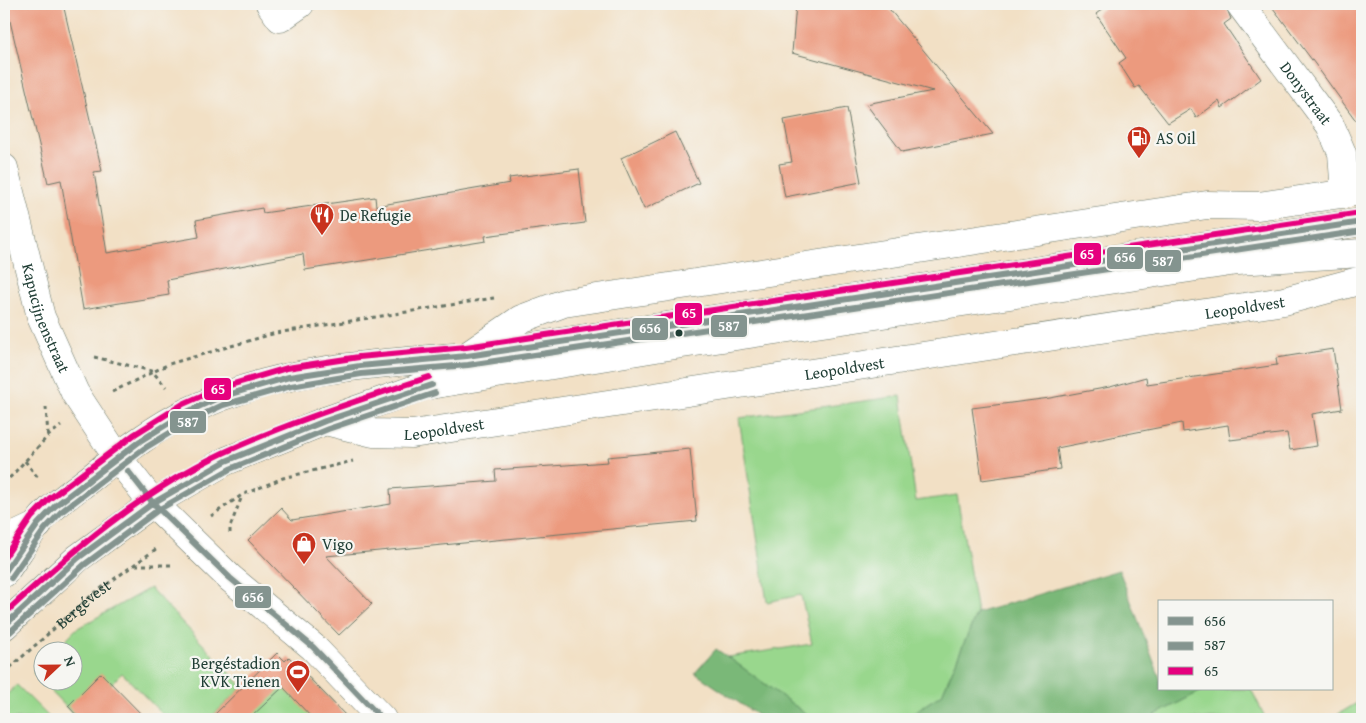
<svg xmlns="http://www.w3.org/2000/svg" width="1366" height="723" viewBox="0 0 1366 723" font-family="'Gentium Book Plus',serif">
	<rect width="100%" height="100%" fill="#f6f6f2"/>
	<filter id="ink" filterUnits="userSpaceOnUse"><feTurbulence type="fractalNoise" baseFrequency=".02" numOctaves="2"/><feDisplacementMap in="SourceGraphic" scale="10" xChannelSelector="R" yChannelSelector="G"/><feConvolveMatrix kernelMatrix="1 2 1 2 8 2 1 2 1" color-interpolation-filters="sRGB"/></filter>
	<filter id="wash" filterUnits="userSpaceOnUse"><feTurbulence type="fractalNoise" baseFrequency=".0096" numOctaves="4" result="noise"/><feDisplacementMap in="SourceGraphic" scale="20" xChannelSelector="R" yChannelSelector="G"/><feGaussianBlur stdDeviation="1.12" result="paint"/><feColorMatrix in="noise" values="0 0 0 0 0 0 0 0 0 0 0 0 0 0 0 0 0 1.4 0 .05"/><feComposite in="paint" operator="in"/></filter>
	<g filter="url(#wash)">
		<rect width="100%" height="100%" fill="#f2e0c5"/>
		<path fill="#99d78d" stroke="#5c8a60" d="M 901,396 L 916,501 L 957,495 L 977,613 L 942,694 L 908,716 L 894,719 L 813,719 L 728,657 L 812,644 L 801,595 L 767,602 L 739,418 Z
			M 150,588 L 243,687 L 209,719 L 167,719 L 122,673 L 109,686 L 141,719 L 78,719 L 33,673 L 42,663 L 42,680 L 72,680 L 72,650 L 55,650 L 76,629 Z
			M 299,667 L 349,719 L 245,719 Z
			M 17,685 L 51,719 L 4,719 L 4,697 Z
			M 1205,689 L 1251,689 L 1266,719 L 1147,719 Z
			M 1362,700 L 1362,719 L 1330,719 Z"/>
		<path fill="#7ab878" stroke="#4c7a56" d="M 1119,570 L 1160,678 L 1160,689 L 1205,689 L 1147,719 L 894,719 L 908,716 L 942,694 L 977,613 Z
			M 716,649 L 728,657 L 813,719 L 763,719 L 695,673 Z"/>
		<g id="blocks">
			<path fill="#ec9a7e" d="M 6,4 L 63,4 L 102,171 L 94,172 L 107,253 L 199,237 L 196,220 L 262,208 L 263,213 L 375,197 L 376,206 L 510,183 L 509,178 L 579,169 L 585,223 L 485,236 L 486,241 L 305,270 L 303,254 L 167,280 L 169,295 L 83,309 L 61,180 L 48,183 Z
				M 796,4 L 885,4 L 993,134 L 902,152 L 866,104 L 933,91 L 792,53 Z
				M 1109,4 L 1225,4 L 1231,19 L 1224,24 L 1261,79 L 1222,108 L 1219,101 L 1196,118 L 1191,109 L 1168,123 L 1139,86 L 1135,88 L 1119,63 L 1126,58 L 1096,14 Z
				M 1270,4 L 1362,4 L 1362,129 L 1315,64 Z
				M 847,108 L 861,182 L 785,197 L 779,164 L 792,162 L 784,120 Z
				M 675,132 L 699,183 L 644,209 L 621,158 Z
				M 1333,349 L 1342,409 L 1312,414 L 1317,446 L 1290,450 L 1287,433 L 1230,440 L 1228,425 L 1183,432 L 1182,423 L 1057,448 L 1060,469 L 982,480 L 972,408 L 1050,398 L 1110,387 L 1146,377 L 1147,384 L 1277,365 L 1276,358 Z
				M 690,449 L 697,521 L 326,556 L 372,604 L 339,635 L 248,540 L 281,508 L 292,520 L 391,504 L 390,489 L 496,481 L 495,470 L 608,462 L 607,457 Z
				M 277,653 L 285,661 L 289,657 L 349,719 L 313,719 L 283,687 L 249,719 L 210,719 Z
				M 101,673 L 146,719 L 80,719 L 68,706 Z"/>
		</g>
	</g>
	<g filter="url(#ink)">
		<use href="#blocks" fill-opacity="0" stroke="#697667" stroke-width="1"/>
		<g fill="none" stroke-linecap="round" stroke-linejoin="round">
			<defs>
				<g id="minor">
					<path d="M 270,4 L 280,18 L 300,4"/>
					<path id="s2" d="M 1240,4 L 1330,125 L 1342,153 L 1345,194"/>
					<path id="s3" d="M 4,168 L 41,317 L 75,393 L 117,457"/>
					<path d="M 467,356 L 521,319 L 564,303 L 1207,205 L 1258,206 L 1362,191"/>
					<path id="s4" d="M 325,421 L 373,433 L 412,434 L 1284,301 L 1362,280"/>
					<path d="M 4,541 L 38,525"/>
				</g>
				<path id="tertiary" d="M 117,457 L 153,503 L 230,578 L 313,647 L 382,719"/>
				<path id="primary" d="M 4,573 C 17,555 29,534 43,517 C 58,501 79,488 96,474 C 124,451 154,429 187,412 C 274,368 372,364 467,356 L 1362,222
					M 4,626 L 78,558 L 153,503 L 226,461 L 325,421 L 424,386 L 662,347 L 1237,261 L 1362,253"/>
			</defs>
			<use href="#minor" stroke="#697667" stroke-width="29"/>
			<use href="#tertiary" stroke="#697667" stroke-width="29"/>
			<use href="#primary" stroke="#697667" stroke-width="29"/>
			<g stroke="#697667" stroke-width="3" stroke-dasharray="4 4" stroke-linecap="butt">
				<path d="M 94,357 L 152,371 L 166,387"/>
				<path d="M 112,392 L 169,364 L 276,333 L 494,298"/>
				<path d="M 46,407 L 48,436"/>
				<path d="M 25,461 L 39,479"/>
				<path d="M 4,484 L 48,436 L 61,426"/>
				<path d="M 211,516 L 242,495 L 283,478 L 353,461"/>
				<path d="M 230,533 L 230,527 L 242,496"/>
				<path d="M 135,565 L 171,565"/>
				<path id="s1" d="M 4,673 L 92,595 L 156,549"/>
			</g>
			<use href="#minor" stroke="#fff" stroke-width="28"/>
			<use href="#tertiary" stroke="#fff" stroke-width="28"/>
			<use href="#primary" stroke="#fff" stroke-width="28"/>
			<defs>
				<path id="bus-1" d="M 128,471 L 153,503 L 230,578 L 313,647 L 382,719
					M 4,573 L 38,524 L 55,506 L 140,441 L 187,412 L 220,397 L 289,377 L 360,366 L 467,356 L 1362,222
					M 4,626 L 78,558 L 153,503 L 226,461 L 325,421 L 432,385"/>
				<path id="bus-2" d="M 11,578 L 45,529 L 61,512 L 145,448 L 191,420 L 223,405 L 291,386 L 361,374 L 468,365 L 1362,231
					M 10,632 L 84,565 L 158,510 L 230,469 L 328,429 L 435,393"/>
				<path id="bus-3" d="M 4,558 L 31,518 L 49,499 L 135,434 L 183,404 L 217,389 L 287,368 L 359,357 L 466,347 L 1361,213
					M 4,614 C 70,553 140,492 223,453 C 289,422 360,400 429,377"/>
			</defs>
			<use href="#bus-1" stroke="#f6f6f2" stroke-width="10"/>
			<use href="#bus-2" stroke="#f6f6f2" stroke-width="10"/>
			<use href="#bus-3" stroke="#f6f6f2" stroke-width="10"/>
			<use href="#bus-1" stroke="#84948f" stroke-width="6"/>
			<use href="#bus-2" stroke="#84948f" stroke-width="6"/>
			<use href="#bus-3" stroke="#e6007e" stroke-width="6"/>
		</g>
	</g>
	<defs>
		<symbol id="fuel-pin" viewBox="-11 -11 22 30"><path d="M0 17L-7.5 6A9.5 9.5 0 1 1 7.5 6Z" fill="#c8321e" stroke="#f6f6f2"/><path d="M-5.5-6h7V0h2V4h1.3V-2.5L3-4.5l.8-.8L6-3V5H2.5V1h-1V6h-7ZM-4.2-4.7v3.2H.2V-4.7Z" fill="#fff"/></symbol>
		<symbol id="restaurant-pin" viewBox="-11 -11 22 30"><path d="M0 17L-7.5 6A9.5 9.5 0 1 1 7.5 6Z" fill="#c8321e" stroke="#f6f6f2"/><path d="M-5-6h1v4h1v-4h1v4h1v-4h1v5L-1.5 .5V6h-2V.5L-5-1ZM5-6V6H3V1.5H1.5Q1.5-4 5-6Z" fill="#fff"/></symbol>
		<symbol id="shop-pin" viewBox="-11 -11 22 30"><path d="M0 17L-7.5 6A9.5 9.5 0 1 1 7.5 6Z" fill="#c8321e" stroke="#f6f6f2"/><path d="M-5-2.5h2.3a2.7 3.5 0 0 1 5.4 0H5L5.5 6h-11ZM-1.5-2.5h3a1.5 2.3 0 0 0-3 0Z" fill="#fff"/></symbol>
		<symbol id="stadium-pin" viewBox="-11 -11 22 30"><path d="M0 17L-7.5 6A9.5 9.5 0 1 1 7.5 6Z" fill="#c8321e" stroke="#f6f6f2"/><path d="M0-5a6.5 5 0 1 0 0 10a6.5 5 0 1 0 0-10ZM-3.5-1.8h7v3.6h-7Z" fill="#fff"/></symbol>
	</defs>
	<g fill-rule="evenodd">
		<use href="#fuel-pin" x="1125" y="124" width="28" height="38"/>
		<use href="#restaurant-pin" x="308" y="201" width="28" height="38"/>
		<use href="#shop-pin" x="290" y="530" width="28" height="38"/>
		<use href="#stadium-pin" x="284" y="658" width="28" height="38"/>
	</g>
	<circle fill="#1f3d34" stroke="#f6f6f2" stroke-width="2" cx="679" cy="333" r="4.5"/>
	<g text-anchor="middle" dominant-baseline="central" stroke-width="4.5" stroke-linejoin="round" paint-order="stroke">
		<g font-size="16" fill="#1f3d34" stroke="#f6f6f2">
			<text stroke="none"><textPath href="#s2" startOffset="111">Donystraat</textPath></text>
			<text stroke="none"><textPath href="#s4" startOffset="931">Leopoldvest</textPath></text>
			<text stroke="none"><textPath href="#s3" startOffset="156">Kapucijnenstraat</textPath></text>
			<text stroke="none"><textPath href="#s4" startOffset="526">Leopoldvest</textPath></text>
			<text stroke="none"><textPath href="#s4" startOffset="121">Leopoldvest</textPath></text>
			<text stroke="none"><textPath href="#s1" startOffset="105">Bergévest</textPath></text>
		</g>
		<g font-size="16" fill="#1f3d34" stroke="#f6f6f2" text-anchor="start">
			<text x="1156" y="138">AS Oil</text>
			<text x="340" y="215">De Refugie</text>
			<text x="322" y="544">Vigo</text>
			<text x="280" y="663" text-anchor="end">Bergéstadion<tspan x="280" dy="18">KVK Tienen</tspan></text>
		</g>
	</g>
	<g stroke="#f6f6f2" stroke-width="2">
		<rect x="1073" y="242" width="29" height="24" rx="5" fill="#e6007e"/>
		<rect x="1106" y="246" width="38" height="24" rx="5" fill="#84948f"/>
		<rect x="1144" y="249" width="38" height="24" rx="5" fill="#84948f"/>
		<rect x="674" y="302" width="29" height="24" rx="5" fill="#e6007e"/>
		<rect x="710" y="314" width="38" height="24" rx="5" fill="#84948f"/>
		<rect x="631" y="317" width="38" height="24" rx="5" fill="#84948f"/>
		<rect x="203" y="377" width="29" height="24" rx="5" fill="#e6007e"/>
		<rect x="169" y="410" width="38" height="24" rx="5" fill="#84948f"/>
		<rect x="234" y="585" width="38" height="24" rx="5" fill="#84948f"/>
	</g>
	<g font-size="14" text-anchor="middle" font-weight="bold" fill="#fff">
		<text x="1087" y="259">65</text>
		<text x="1125" y="262">656</text>
		<text x="1163" y="266">587</text>
		<text x="689" y="318">65</text>
		<text x="729" y="331">587</text>
		<text x="650" y="333">656</text>
		<text x="218" y="394">65</text>
		<text x="188" y="427">587</text>
		<text x="253" y="602">656</text>
	</g>
	<rect width="1366" height="723" fill="none" stroke="#f6f6f2" stroke-width="20"/>
	<rect x="1158" y="600" width="175" height="90" fill="#f6f6f2" stroke="#a0aca6"/>
	<rect x="1168" y="617" width="25" height="8" fill="#84948f" stroke="#a0aca6"/>
	<text x="1204" y="626" font-size="15" fill="#1f3d34">656</text>
	<rect x="1168" y="642" width="25" height="8" fill="#84948f" stroke="#a0aca6"/>
	<text x="1204" y="650" font-size="15" fill="#1f3d34">587</text>
	<rect x="1168" y="667" width="25" height="8" fill="#e6007e" stroke="#a0aca6"/>
	<text x="1204" y="676" font-size="15" fill="#1f3d34">65</text>
	<g transform="translate(58 666) rotate(68)"><circle r="24" fill="#f6f6f2" stroke="#a0aca6"/>
	<path d="M0-4L9 19L0 12L-9 19Z" fill="#c8321e"/>
	<text y="-8" font-size="14" font-weight="bold" text-anchor="middle" fill="#1f3d34">N</text>
	</g>
</svg>
